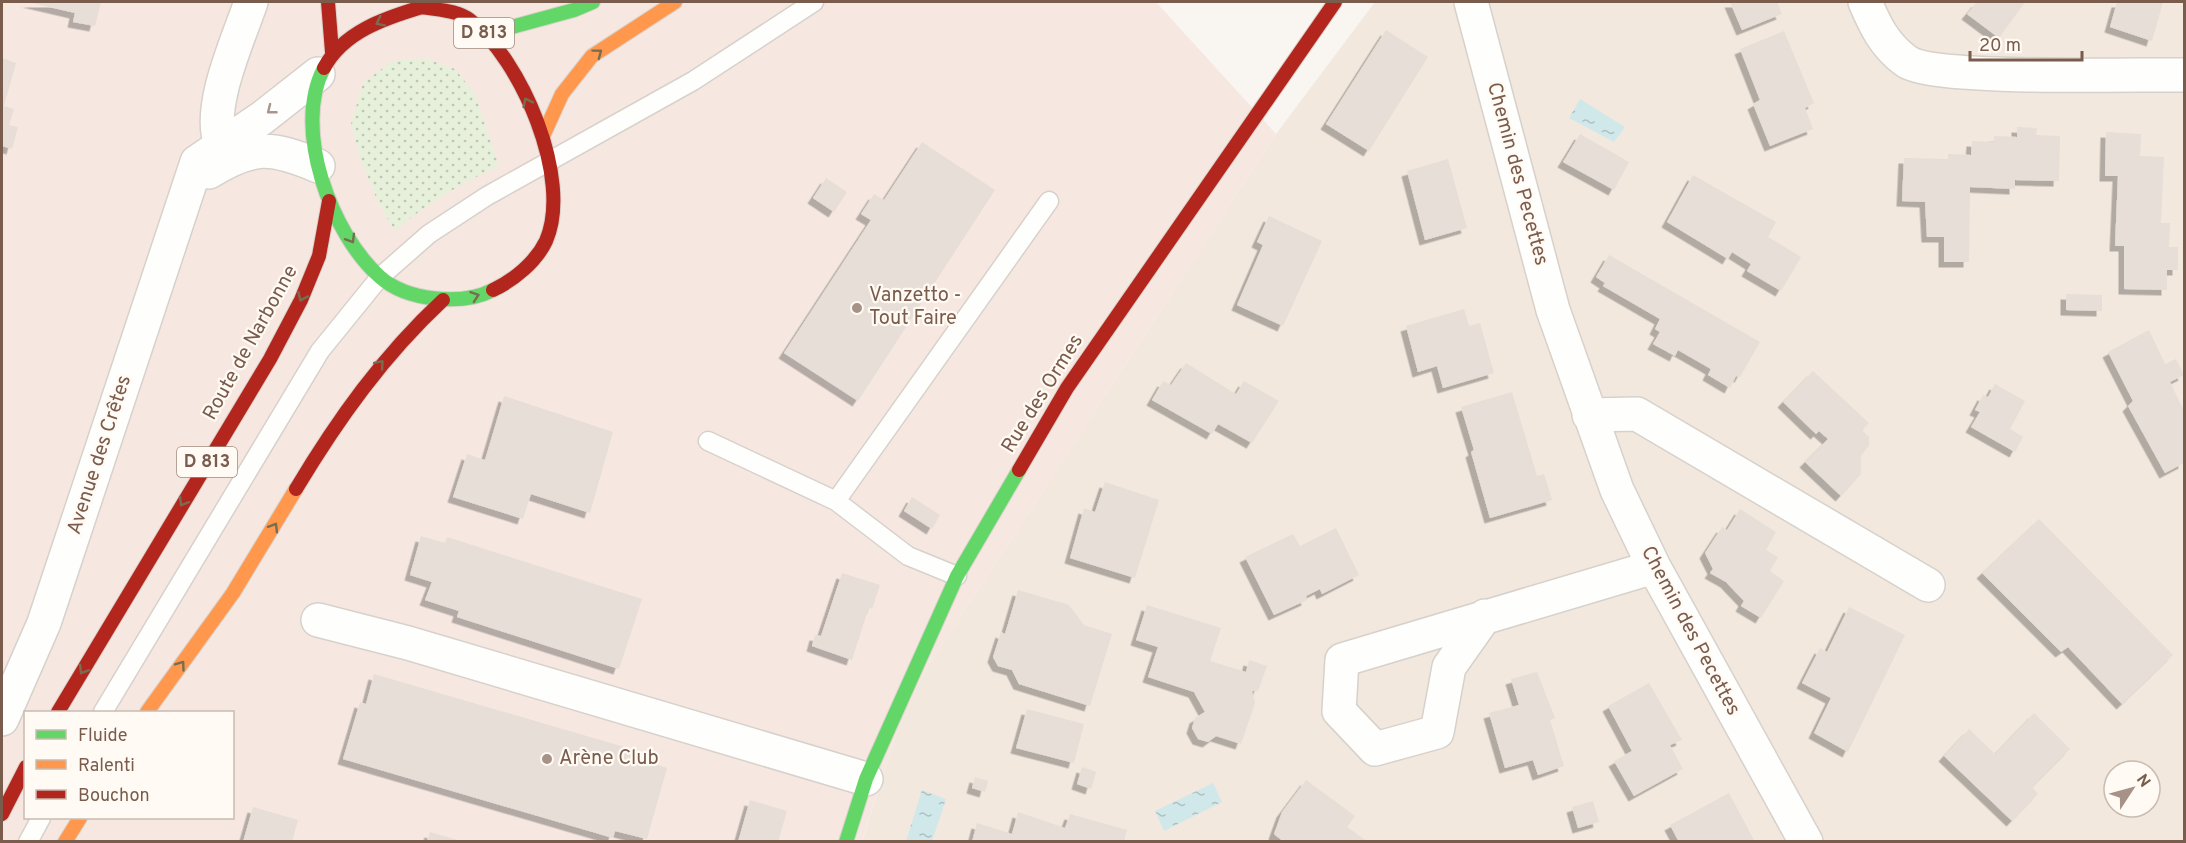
<svg xmlns="http://www.w3.org/2000/svg" width="2186" height="843" viewBox="0 0 2186 843" font-family="Overpass,sans-serif">
	<defs>
		<pattern id="grass-dots" width="8" height="8" patternUnits="userSpaceOnUse" patternTransform="scale(1.5)"><rect width="8" height="8" fill="#e7f0db"/><path d="M2 2h.1M6 6h.1" fill="none" stroke="#c0c6b4" stroke-width="1.8" stroke-linecap="round"/></pattern>
		<pattern id="water-ripples" width="26" height="14" patternUnits="userSpaceOnUse" patternTransform="scale(1.5)"><rect width="26" height="14" fill="#d0e8ea"/><path d="M2 4q2-2 4 0t4 0M15 11q2-2 4 0t4 0" fill="none" stroke="#aebfc0"/></pattern>
		<filter id="shadow"><feDropShadow dx="-5.5" dy="5.5" stdDeviation="0" flood-color="#0004"/></filter>
	</defs>
	<rect width="100%" height="100%" fill="#f9f5f0"/>
	<path fill="#f2e8de" fill-rule="evenodd" d="M 1375,2 L 2184,2 L 2184,841 L 862,842 L 908,697 L 1276,134 ZM 2114,771 L 2150,771 L 2150,807 L 2114,807 Z"/>
	<path fill="#f6e8e1" fill-rule="evenodd" d="M 2,2 L 1156,2 L 1276,134 L 908,697 L 862,841 L 2,842 ZM 26,712 L 232,712 L 232,818 L 26,818 Z"/>
	<path fill="url(#grass-dots)" d="M 424,58 L 455,69 L 475,94 L 499,166 C 460,184 427,203 395,231 L 378,202 L 363,166 L 351,124 L 363,83 L 392,61 Z"/>
	<path fill="url(#water-ripples)" d="M 1580,99 L 1625,127 L 1614,142 L 1569,118 Z
		M 1213,783 L 1222,802 L 1164,831 L 1155,811 Z
		M 922,790 L 946,799 L 932,841 L 906,841 Z"/>
	<path fill="#e6ded7" filter="url(#shadow)" d="M 28,2 L 101,2 L 95,26 L 73,22 L 75,13 Z
		M 1730,2 L 1777,2 L 1782,14 L 1742,30 Z
		M 1977,2 L 2025,2 L 1999,38 L 1967,14 Z
		M 2117,2 L 2163,2 L 2152,41 L 2110,27 Z
		M 1386,30 L 1428,57 L 1369,151 L 1326,124 Z
		M 1784,31 L 1814,103 L 1805,108 L 1813,129 L 1770,146 L 1753,104 L 1760,100 L 1740,49 Z
		M 2,58 L 16,63 L 4,106 L 14,109 L 9,125 L 18,127 L 12,149 L 2,146 Z
		M 2017,127 L 2037,128 L 2036,135 L 2060,136 L 2059,181 L 2015,180 L 2015,189 L 1970,187 L 1969,262 L 1944,262 L 1944,237 L 1927,237 L 1925,202 L 1902,201 L 1904,158 L 1948,159 L 1948,154 L 1971,155 L 1972,141 L 1994,142 L 1994,136 L 2017,137 Z
		M 2106,132 L 2141,134 L 2140,156 L 2164,157 L 2161,223 L 2170,223 L 2169,247 L 2178,247 L 2178,270 L 2167,270 L 2167,290 L 2124,289 L 2124,246 L 2115,246 L 2118,176 L 2105,176 Z
		M 1580,134 L 1629,162 L 1614,190 L 1563,162 Z
		M 922,142 L 995,190 L 858,401 L 784,353 L 871,220 L 861,214 L 874,194 L 884,200 Z
		M 1448,159 L 1467,228 L 1425,240 L 1407,171 Z
		M 1693,175 L 1776,222 L 1768,237 L 1801,257 L 1781,291 L 1747,271 L 1751,264 L 1732,252 L 1728,259 L 1667,222 Z
		M 826,178 L 847,192 L 834,212 L 813,198 Z
		M 1269,216 L 1322,241 L 1283,326 L 1237,305 L 1263,245 L 1257,242 Z
		M 1609,255 L 1760,342 L 1740,377 L 1736,376 L 1730,388 L 1708,375 L 1711,369 L 1678,350 L 1675,356 L 1653,344 L 1660,332 L 1655,329 L 1660,319 L 1603,286 L 1605,283 L 1596,277 Z
		M 2066,294 L 2102,295 L 2102,311 L 2066,310 Z
		M 1464,309 L 1469,326 L 1480,323 L 1494,373 L 1443,388 L 1437,366 L 1418,372 L 1406,326 Z
		M 2149,330 L 2165,364 L 2176,359 L 2184,375 L 2170,382 L 2184,411 L 2184,463 L 2165,473 L 2128,406 L 2133,401 L 2108,352 Z
		M 1186,363 L 1236,394 L 1244,381 L 1279,401 L 1252,443 L 1218,424 L 1212,434 L 1152,400 L 1163,381 L 1171,385 Z
		M 1813,371 L 1869,423 L 1862,430 L 1869,437 L 1869,446 L 1861,455 L 1861,474 L 1841,496 L 1805,462 L 1828,439 L 1819,431 L 1816,434 L 1783,402 Z
		M 1995,384 L 2025,401 L 2010,429 L 2023,437 L 2015,452 L 1971,427 L 1980,412 L 1975,410 L 1983,395 L 1988,397 Z
		M 1512,392 L 1537,476 L 1544,474 L 1552,500 L 1490,518 L 1471,452 L 1474,450 L 1461,407 Z
		M 504,396 L 613,432 L 590,513 L 531,494 L 523,519 L 453,497 L 467,454 L 485,460 Z
		M 1105,482 L 1159,500 L 1135,578 L 1070,558 L 1084,508 L 1095,512 Z
		M 912,497 L 940,515 L 932,529 L 904,511 Z
		M 1740,509 L 1776,532 L 1766,550 L 1778,557 L 1770,571 L 1784,581 L 1761,618 L 1741,606 L 1744,601 L 1726,582 L 1710,573 L 1713,569 L 1705,553 L 1722,527 L 1727,530 Z
		M 2039,519 L 2173,655 L 2122,704 L 2068,647 L 2061,652 L 1982,573 Z
		M 1336,528 L 1359,575 L 1322,594 L 1320,589 L 1306,596 L 1307,600 L 1274,615 L 1245,557 L 1293,534 L 1300,546 Z
		M 421,536 L 445,543 L 447,537 L 642,599 L 619,669 L 457,617 L 459,611 L 425,600 L 432,582 L 410,575 Z
		M 842,573 L 880,585 L 872,609 L 869,607 L 852,660 L 812,646 L 815,635 L 821,636 Z
		M 1018,590 L 1069,605 L 1084,625 L 1112,634 L 1090,706 L 1019,684 L 1012,670 L 998,666 L 993,657 L 1001,632 L 1005,634 Z
		M 1147,605 L 1221,628 L 1210,661 L 1246,672 L 1249,660 L 1267,666 L 1258,691 L 1252,691 L 1255,703 L 1241,744 L 1216,736 L 1208,742 L 1198,739 L 1192,728 L 1195,718 L 1205,712 L 1194,692 L 1148,677 L 1158,647 L 1136,640 Z
		M 1849,607 L 1905,635 L 1848,752 L 1814,733 L 1831,698 L 1802,683 L 1820,648 L 1827,652 Z
		M 1537,672 L 1555,718 L 1550,720 L 1564,766 L 1538,775 L 1533,760 L 1505,768 L 1489,713 L 1519,705 L 1511,679 Z
		M 374,674 L 638,751 L 636,758 L 667,768 L 647,839 L 615,831 L 613,838 L 343,759 L 360,702 L 366,704 Z
		M 1649,683 L 1682,740 L 1670,745 L 1683,769 L 1634,796 L 1614,761 L 1632,751 L 1608,706 Z
		M 1027,709 L 1084,724 L 1074,763 L 1016,748 Z
		M 2034,713 L 2070,749 L 2032,787 L 2038,794 L 2012,821 L 1944,756 L 1969,729 L 1995,754 Z
		M 1082,767 L 1096,772 L 1091,789 L 1077,784 Z
		M 975,777 L 988,781 L 985,792 L 972,788 Z
		M 1306,780 L 1355,816 L 1347,827 L 1368,842 L 1284,842 L 1274,834 L 1282,812 Z
		M 1729,793 L 1755,842 L 1679,842 L 1670,825 Z
		M 750,800 L 787,811 L 778,842 L 738,842 Z
		M 1593,801 L 1599,822 L 1578,828 L 1572,807 Z
		M 253,807 L 298,820 L 292,842 L 243,842 Z
		M 1018,812 L 1065,828 L 1070,814 L 1127,830 L 1124,842 L 972,842 L 977,823 L 1012,834 Z
		M 430,832 L 461,841 L 461,842 L 427,842 Z"/>
	<g fill="none" stroke-linecap="round" stroke-linejoin="round">
		<defs>
			<path id="lane" d="M 708,441 L 836,501 L 908,556 L 957,576
				M 836,501 L 1049,201
				M 103,712 L 320,351 L 380,277 L 429,234 L 487,196 L 693,81 L 814,2
				M 28,842 L 41,818"/>
			<path id="street" d="M 1471,2 L 1553,310 L 1617,490 L 1654,567 L 1806,842
				M 1865,2 C 1875,25 1884,45 1906,61 C 1933,81 2139,74 2184,75
				M 221,144 C 206,108 239,38 251,2
				M 209,172 C 253,145 271,146 318,166
				M 1589,415 L 1637,414 L 1928,585
				M 1485,616 L 1449,667 L 1437,732 L 1375,749 L 1339,711 L 1342,660 L 1654,567
				M 318,620 L 408,643 L 866,779
				M 2,719 L 44,623 L 197,162 L 262,118 L 318,74"/>
			<path id="fast" d="M 486,34 L 574,10 L 593,2
				M 324,68 C 292,128 331,234 380,277 C 407,301 462,306 493,290
				M 846,842 L 866,779 L 957,576 L 1019,470"/>
			<path id="slow" d="M 543,136 L 562,94 L 592,56 L 675,2
				M 147,712 L 233,593 L 296,489
				M 65,842 L 80,818"/>
			<path id="jam" d="M 328,2 L 332,52
				M 422,7 C 438,10 457,10 470,20 C 521,59 573,179 546,241 C 536,262 514,280 493,290
				M 324,68 C 343,32 385,18 422,7
				M 1019,470 L 1067,388 L 1335,2
				M 296,489 C 338,419 383,356 443,300
				M 58,712 L 270,359 L 301,300 L 319,256 L 329,201
				M 2,814 L 26,767"/>
		</defs>
		<use href="#lane" stroke="#d7d1cb" stroke-width="21"/>
		<use href="#street" stroke="#d7d1cb" stroke-width="36"/>
		<use href="#fast" stroke="#d9d2cb" stroke-width="16"/>
		<use href="#slow" stroke="#d9d2cb" stroke-width="16"/>
		<use href="#jam" stroke="#d9d2cb" stroke-width="16"/>
		<use href="#lane" stroke="#fefefd" stroke-width="18"/>
		<use href="#street" stroke="#fefefd" stroke-width="33"/>
		<use href="#fast" stroke="#63d668" stroke-width="14"/>
		<use href="#slow" stroke="#ff974d" stroke-width="14"/>
		<use href="#jam" stroke="#b3261e" stroke-width="14"/>
	</g>
	<defs><path id="oneway-chevron" d="M-2-3.5L2.5 0L-2 3.5" fill="none" stroke-width="1.6" stroke-linecap="round" stroke-linejoin="round" transform="scale(1.5)"/></defs>
	<g stroke="#776e51">
		<use href="#oneway-chevron" transform="translate(380 22) rotate(153)"/>
		<use href="#oneway-chevron" transform="translate(598 53) rotate(-37)"/>
		<use href="#oneway-chevron" transform="translate(527 102) rotate(-116)"/>
		<use href="#oneway-chevron" transform="translate(351 239) rotate(59)"/>
		<use href="#oneway-chevron" transform="translate(475 296) rotate(-19)"/>
		<use href="#oneway-chevron" transform="translate(302 297) rotate(114)"/>
		<use href="#oneway-chevron" transform="translate(380 364) rotate(-50)"/>
		<use href="#oneway-chevron" transform="translate(183 502) rotate(121)"/>
		<use href="#oneway-chevron" transform="translate(274 527) rotate(-59)"/>
		<use href="#oneway-chevron" transform="translate(181 665) rotate(-54)"/>
		<use href="#oneway-chevron" transform="translate(83 670) rotate(121)"/>
	</g>
	<use stroke="#a8958b" href="#oneway-chevron" transform="translate(271 110) rotate(142)"/>
	<g fill="#a69286" stroke="#fffaf3" stroke-width="2">
		<circle cx="857" cy="308" r="6"/>
		<circle cx="547" cy="759" r="6"/>
	</g>
	<g text-anchor="middle" dominant-baseline="central" stroke-width="4.5" stroke-linejoin="round" paint-order="stroke">
		<g fill="#fffaf3" stroke="#a28b7f" stroke-width="1.5">
			<rect x="454" y="18" width="60" height="30" rx="4.5"/>
			<rect x="177" y="447" width="60" height="30" rx="4.5"/>
		</g>
		<g font-size="18" font-weight="bold" fill="#7a5c4d">
			<text x="484" y="33">D 813</text>
			<text x="207" y="462">D 813</text>
		</g>
		<g font-size="20" fill="#7a5c4d" stroke="#fffaf3">
			<text transform="translate(1517 174) rotate(75)">Chemin des Pecettes</text>
			<text transform="translate(251 343) rotate(-61)">Route de Narbonne</text>
			<text transform="translate(1043 394) rotate(-58)">Rue des Ormes</text>
			<text transform="translate(100 455) rotate(-72)">Avenue des Crêtes</text>
			<text transform="translate(1690 631) rotate(62)">Chemin des Pecettes</text>
		</g>
		<g font-size="20" fill="#7a5c4d" stroke="#fffaf3" text-anchor="start">
			<text x="869" y="296">Vanzetto -<tspan x="869" dy="23">Tout Faire</tspan></text>
			<text x="559" y="759">Arène Club</text>
		</g>
	</g>
	<rect width="2186" height="843" fill="none" stroke="#7a5c4d" stroke-width="6"/>
	<rect x="24" y="711" width="210" height="108" fill="#fffaf3" stroke="#cabbb1" stroke-width="1.5"/>
	<rect x="36" y="730" width="30" height="9" fill="#63d668" stroke="#cabbb1" stroke-width="1.5"/>
	<text x="78" y="741" font-size="18" fill="#7a5c4d">Fluide</text>
	<rect x="36" y="760" width="30" height="9" fill="#ff974d" stroke="#cabbb1" stroke-width="1.5"/>
	<text x="78" y="771" font-size="18" fill="#7a5c4d">Ralenti</text>
	<rect x="36" y="790" width="30" height="9" fill="#b3261e" stroke="#cabbb1" stroke-width="1.5"/>
	<text x="78" y="801" font-size="18" fill="#7a5c4d">Bouchon</text>
	<g transform="translate(2132 789) rotate(54)"><circle r="28" fill="#fffaf3" stroke="#cabbb1" stroke-width="1.5"/>
	<path d="M0-4.5L10 22L0 15L-10 22Z" fill="#a69286"/>
	<text y="-9" font-size="16" font-weight="bold" text-anchor="middle" fill="#7a5c4d">N</text>
	</g>
	<path d="M1970 51v9h112v-9" fill="none" stroke="#7a5c4d" stroke-width="3"/>
	<text x="1979" y="51" font-size="18" fill="#7a5c4d" stroke="#fffaf3" stroke-width="4.5" paint-order="stroke">20 m</text>
</svg>
